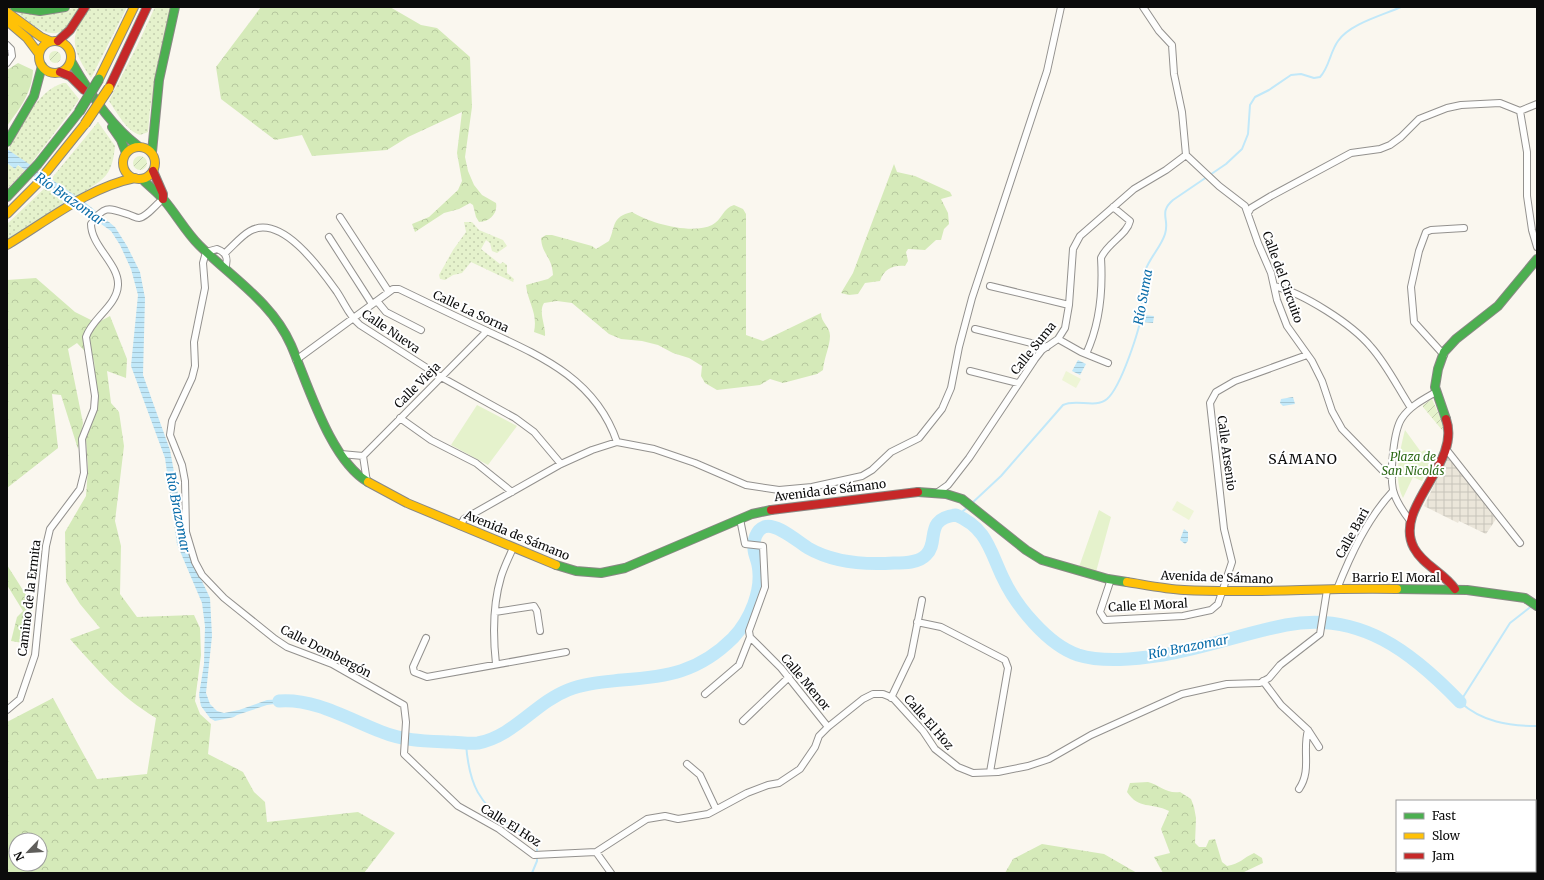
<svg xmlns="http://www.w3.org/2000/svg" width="1544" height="880" viewBox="0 0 1544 880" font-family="Merriweather,serif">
	<defs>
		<pattern id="grass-dots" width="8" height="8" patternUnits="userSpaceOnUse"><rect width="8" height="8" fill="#e5f2cc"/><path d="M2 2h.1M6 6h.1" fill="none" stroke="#c3ceae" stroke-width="1.8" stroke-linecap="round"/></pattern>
		<pattern id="forest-crowns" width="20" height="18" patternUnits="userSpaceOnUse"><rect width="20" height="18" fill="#d5eab9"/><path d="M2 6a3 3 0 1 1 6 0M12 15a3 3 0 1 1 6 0" fill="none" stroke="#b6c79e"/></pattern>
		<pattern id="garden-furrows" width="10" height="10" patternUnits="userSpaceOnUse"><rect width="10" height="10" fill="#e5f2cc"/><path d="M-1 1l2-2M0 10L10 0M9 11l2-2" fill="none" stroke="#c3ceae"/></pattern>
		<pattern id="plaza-grid" width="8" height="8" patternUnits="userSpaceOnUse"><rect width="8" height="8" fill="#ebe6da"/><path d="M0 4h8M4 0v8" fill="none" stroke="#c8c4ba"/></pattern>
		<pattern id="water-rules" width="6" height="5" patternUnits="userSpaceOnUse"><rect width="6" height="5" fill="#c1e8f9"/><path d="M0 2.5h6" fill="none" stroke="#a4c6d4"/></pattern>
	</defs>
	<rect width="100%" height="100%" fill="#faf7ef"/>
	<path fill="url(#grass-dots)" d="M 75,7 L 81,7 C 77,13 74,21 69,26 C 51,45 30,22 15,11 L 60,13 Z
		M 89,7 L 127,7 L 91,78 C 82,65 71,48 76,32 C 78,24 85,15 89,7 Z
		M 155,7 L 171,7 L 150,109 L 148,132 L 140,135 C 126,131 117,112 109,101 L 139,42 Z
		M 63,83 L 66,83 L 79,99 L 71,111 L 30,165 L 8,150 C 22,127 35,92 63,83 Z
		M 98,122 L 115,146 C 112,179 102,179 77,197 L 51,179 Z
		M 7,163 L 15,169 L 17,165 L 25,170 L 7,189 Z
		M 47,186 L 69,203 L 7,241 L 7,224 Z
		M 464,222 L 472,222 L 479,230 L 503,240 L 507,246 L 497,253 L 492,251 L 490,243 L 486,240 L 481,249 L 500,264 L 503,262 L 507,265 L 507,273 L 514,279 L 513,282 L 471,262 L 462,273 L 453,275 L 445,280 L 440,279 L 439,275 L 453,250 L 466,232 Z"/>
	<path fill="url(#forest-crowns)" fill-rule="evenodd" d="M 261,7 L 390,7 L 421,25 L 437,28 L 470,57 L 472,107 L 465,157 L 468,171 L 474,185 L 482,195 L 496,203 C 498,213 490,222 479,222 L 476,217 L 473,205 L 470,203 L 459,209 L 444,213 L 415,232 L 412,224 L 429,217 L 458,190 L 462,181 L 457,153 L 462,112 L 408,137 L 387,150 L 312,156 L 302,135 L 275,140 L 221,99 L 216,67 Z
		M 18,63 L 33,70 C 32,93 20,108 7,126 L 7,70 Z
		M 894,164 L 897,172 L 915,176 L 950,192 L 952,196 L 941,199 L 948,213 L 949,224 L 944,229 L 941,240 L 936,240 L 925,250 L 908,249 L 906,252 L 908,261 L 905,266 C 893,265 884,269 880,281 L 865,283 L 858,294 L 849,295 L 841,293 L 853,273 Z
		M 734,205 L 743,209 L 746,214 L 746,335 L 763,341 L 821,313 C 821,323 830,326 830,336 C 830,346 824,358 823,370 L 817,374 L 783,383 L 770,379 L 760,385 L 717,390 L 705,383 L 701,376 L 702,366 L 689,358 L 673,353 L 658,345 L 642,341 L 621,339 L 609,334 L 572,303 L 557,301 L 544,303 C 538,312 546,326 545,336 L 534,332 C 538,313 528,303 526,285 L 548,279 L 553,275 C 552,256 542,255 541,238 L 546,235 L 552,235 L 592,246 L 596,249 L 609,241 C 616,226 611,217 632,212 C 649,223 692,235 712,225 C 722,220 723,208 734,205 Z
		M 36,278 L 75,312 L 97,323 L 110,316 L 127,359 L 126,378 L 107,371 L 111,403 L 119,412 L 124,446 L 115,521 L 121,546 L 120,594 L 137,617 L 194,615 L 200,628 L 201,655 L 195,701 L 200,714 L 211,724 L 208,754 L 243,772 L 254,792 L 265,802 L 267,822 L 358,812 L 395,833 L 364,873 L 7,873 L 7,722 L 53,698 L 97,779 L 147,774 L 156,718 C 118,695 99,671 70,639 L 100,628 L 80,604 L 66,582 L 65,532 L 86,496 L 88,469 L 86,439 L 98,408 L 94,361 L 77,343 L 68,349 L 83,423 L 78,449 L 61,395 L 52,394 L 58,448 L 7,488 L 7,280 ZM 16,840 L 40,840 L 40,864 L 16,864 Z
		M 7,565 L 33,606 L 23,643 L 11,641 L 17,617 L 23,611 L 7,585 Z
		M 1148,782 C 1160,785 1166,794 1180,792 L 1191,799 L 1194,807 L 1196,818 L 1195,843 L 1199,847 L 1206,847 L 1209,840 L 1215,839 L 1222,862 L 1227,866 C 1240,864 1243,858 1254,853 L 1262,858 L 1263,863 L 1242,873 L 1163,873 L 1154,857 L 1170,853 L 1161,829 L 1169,811 C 1151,802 1139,810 1127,792 L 1130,783 Z
		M 1042,844 L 1104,854 L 1137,873 L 1005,873 L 1013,859 Z"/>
	<path fill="#e5f2cc" d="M 477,405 L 517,426 L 488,465 L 451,445 Z
		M 1405,430 L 1421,452 L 1425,450 C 1433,462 1428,469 1422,481 L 1413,477 L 1403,498 C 1393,479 1400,450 1405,430 Z
		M 1099,510 L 1111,517 L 1096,572 L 1079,567 Z"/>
	<path fill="url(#garden-furrows)" d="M49 57a6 6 0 1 1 12 0a6 6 0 1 1-12 0Z
		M133 163a7 7 0 1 1 14 0a7 7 0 1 1-14 0Z
		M 1432,399 L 1445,428 L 1445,431 L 1442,430 L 1423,407 L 1423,405 Z"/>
	<path fill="#eef5d6" d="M 1066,371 L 1081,379 L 1076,388 L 1062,380 Z
		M 1177,501 L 1194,511 L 1189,520 L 1172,510 Z"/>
	<path fill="url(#plaza-grid)" d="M 1448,456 L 1496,519 L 1486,534 L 1459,521 L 1458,523 L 1424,506 Z"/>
	<path fill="url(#water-rules)" d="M 7,149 L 86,203 L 115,227 L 127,246 L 140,272 L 145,298 L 143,375 L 170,450 L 189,554 L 210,598 L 212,636 L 206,693 L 210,704 L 217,711 L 224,713 L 239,710 L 267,700 L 284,699 L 296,701 L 267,705 L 237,715 L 234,717 L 215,721 L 210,718 L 201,706 L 199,695 L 204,664 L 205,626 L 202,603 L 177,544 L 165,458 L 131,366 L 138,295 L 131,269 L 120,245 L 111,231 L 18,165 L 15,169 L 7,163 Z
		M 1143,315 L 1154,316 L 1153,323 L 1143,322 Z
		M 1078,360 L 1086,364 L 1080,375 L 1072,371 Z
		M 1293,397 L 1295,404 L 1283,406 L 1280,403 L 1281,399 Z
		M 1184,529 L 1188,532 L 1188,541 L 1185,544 L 1180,540 Z"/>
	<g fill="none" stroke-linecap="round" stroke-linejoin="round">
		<path stroke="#c1e8f9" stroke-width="2" d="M 971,504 L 1001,476 L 1063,405 C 1076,398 1095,409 1107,399 C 1121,387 1140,329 1142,311 C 1143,298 1142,284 1145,271 C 1150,257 1161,247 1165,234 C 1170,219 1158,213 1173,200 L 1226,164 L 1242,149 L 1248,134 L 1250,105 L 1255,97 L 1269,90 L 1291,75 L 1301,74 L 1314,78 L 1320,77 C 1329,68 1330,52 1338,41 C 1349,24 1383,15 1401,7
			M 957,516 L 968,507
			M 1533,605 L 1510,623 L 1460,702 C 1482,722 1509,726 1537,726
			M 466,744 C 469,785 479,804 513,828 C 522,833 532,837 537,846 L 537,861 L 532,873"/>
		<path stroke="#c1e8f9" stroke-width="13" d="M 279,701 C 315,698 350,720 382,732 C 404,741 426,741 449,742 C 459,742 468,744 478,743 C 514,736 535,703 568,690 C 585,683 604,682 622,680 C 667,677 699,672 733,638 C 750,620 763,590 758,565 C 757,559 754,554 754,549 C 753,541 756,530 764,527 C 776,522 798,542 808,548 C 834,563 865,565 894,563 C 904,563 919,563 926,555 C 940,542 923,519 956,515 C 987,528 990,551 1003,578 C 1016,606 1048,645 1078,655 C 1104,663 1136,659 1163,655 C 1205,648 1245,633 1286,625 C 1360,611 1412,652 1460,702"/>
		<defs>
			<path id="street" d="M 1143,7 L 1159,31 L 1172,45 L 1174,74 L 1182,112 L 1186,155 L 1219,186 L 1245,206 L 1258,243 L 1271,273 L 1277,300 L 1287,326 L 1312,361 L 1322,381 L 1332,411 L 1342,429 L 1384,472 L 1392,477
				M 7,45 L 11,49 L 12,56 L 7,63
				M 1520,111 L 1537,104
				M 1248,213 L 1251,208 L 1271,196 L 1351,153 L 1380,149 L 1390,145 L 1401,137 L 1419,119 L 1447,108 L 1461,105 L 1500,103 L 1520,111 L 1527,152 L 1527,196 L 1532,230 L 1537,247
				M 340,217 L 389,292
				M 329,237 L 372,304
				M 225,253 C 233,246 241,236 250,231 C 282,213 322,271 337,292 C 345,304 349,316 360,325 L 441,377 L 515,418 L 534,432 L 561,464
				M 225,269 C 228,260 228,253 217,249 L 206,252 L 203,263 L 205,288 L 194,342 L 195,366 L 192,378 L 172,421 L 170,435 L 182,465 L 185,481 L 186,532 L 195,562 L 202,575 L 224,598 L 275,639 L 287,647 L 332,664 L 404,705 L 406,722 L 404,754 L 458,806 L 499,829 L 534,855 L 596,852 L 647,819 L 665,816 L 678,819 L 708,814 L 747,793 L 768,785 L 779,783 L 800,769 L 815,747 L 819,736 L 828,727 L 863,699 L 873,694 L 883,694 L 893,698 L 923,731 L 935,749 L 958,767 L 973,773 L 998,772 L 1028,766 L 1049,759 L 1091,735 L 1182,694 L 1227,684 L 1260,683 L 1269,678 L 1280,665 L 1320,634 L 1327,590
				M 990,286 L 1069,305
				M 1274,286 C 1303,293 1352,324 1371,347 C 1387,365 1398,388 1411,408
				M 377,301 L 386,312 L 421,330
				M 975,329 L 1047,347
				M 1058,339 L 1081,352 L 1108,363
				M 1086,354 C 1100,324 1103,291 1101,258 C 1107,243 1127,235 1130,221 L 1113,207
				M 1444,355 L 1414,322 L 1411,287 L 1419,251 L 1426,232 L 1431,230 L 1464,228
				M 296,360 L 389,292 L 393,289 L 399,289 C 428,303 457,317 487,331 C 543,357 596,380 617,442
				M 970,371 L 1018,383
				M 400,418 L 431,440 L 476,463 L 512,492
				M 1446,449 L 1520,543
				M 341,454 L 363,456
				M 363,456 L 487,331
				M 363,456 L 367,482
				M 938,492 L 948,485 L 969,458 L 1035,359 L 1042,350 L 1058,339 L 1065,328 L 1069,305 L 1073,249 L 1080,236 L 1134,189 L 1166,170 L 1186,155
				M 740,519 L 745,544 L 763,546 L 765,587 L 749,631 L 750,637 L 781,668 L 828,727
				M 1411,522 C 1404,513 1396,502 1393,490 C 1390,475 1393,431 1402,418 C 1410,406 1424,399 1436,392
				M 460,526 L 464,519 L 561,464 L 592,450 L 617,442 L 654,449 L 695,463 L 746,485 L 779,490 L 812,487 L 862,476 L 872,470 L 891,452 L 919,438 L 942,409 L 951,388 L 959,347 L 972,298 L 1047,71 L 1061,7
				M 1111,579 L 1100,612 L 1105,620 L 1183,616 L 1211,610 L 1218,604 L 1232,562 L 1224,529 L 1210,403 L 1216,392 L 1235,381 L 1307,355
				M 1337,589 C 1351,554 1367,519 1393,491
				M 495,612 L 534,606 L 537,611 L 540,631
				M 917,622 L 941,627 L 1005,660 L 1008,668 L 990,772
				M 426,638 L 413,667 L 414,672 L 427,677 L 566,652
				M 496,664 C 493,637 493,604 501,577 C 504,567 509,557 513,548
				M 1263,681 L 1281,705 L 1308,730 L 1319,747
				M 705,694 L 739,665 L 750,637
				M 891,698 L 911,656 L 922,600
				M 7,710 L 20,699 L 35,655 L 46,546 L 50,529 L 80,489 L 84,473 L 82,439 L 94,409 L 95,396 L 86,337 C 92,318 117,306 118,285 C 119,264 91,246 91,224 C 105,204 109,208 130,215 C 133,216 136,218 139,218 C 147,217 156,204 163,199
				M 743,721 L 789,677
				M 687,764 L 700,775 L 716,809
				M 1299,789 C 1312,770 1302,751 1308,730
				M 596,852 L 611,873"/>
			<path id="fast" d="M 15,7 L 40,11 L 65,7
				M 71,61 C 88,91 110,125 138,146
				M 112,127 L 121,140 L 126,153
				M 7,142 L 34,96 L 42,66
				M 152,152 L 159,80 L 175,7
				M 142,179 C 149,186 157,192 164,200 C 176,214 186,232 199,245 C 231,277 272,302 291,345 C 308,384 330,460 368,482
				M 7,197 L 38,164 L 79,112
				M 1446,419 L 1435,387 L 1438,369 L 1444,352 L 1456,339 L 1498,306 L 1537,259
				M 918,492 L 946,494 L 962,499 L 1026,550 L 1042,560 L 1108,579 L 1127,582
				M 556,565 L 576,571 L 601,573 L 625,568 L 752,514 L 771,510
				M 1397,589 L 1467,590 L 1525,598 L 1537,606"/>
			<path id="slow" d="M 7,12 L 41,37 L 50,41
				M 7,21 L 27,38 L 39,54
				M39 57a16 16 0 1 1 32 0a16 16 0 1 1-32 0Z
				M 99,79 L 134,7
				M123 163a16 16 0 1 1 32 0a16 16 0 1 1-32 0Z
				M 7,214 L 36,185 L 85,124
				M 7,245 C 47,221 89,187 135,178
				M 368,482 L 407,503 L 556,565
				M 1127,582 C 1146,585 1165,589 1184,590 C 1255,594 1326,587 1397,589"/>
			<path id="jam" d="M 58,41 L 70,30 L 85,7
				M 60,72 L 70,76 L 84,90
				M 109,88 L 147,7
				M 153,171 L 163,194 L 163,199
				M 1446,419 C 1462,464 1392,507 1414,548 C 1423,565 1444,573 1455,589
				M 771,510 L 918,492"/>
		</defs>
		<use href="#street" stroke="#93918e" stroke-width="8"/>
		<use href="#fast" stroke="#898884" stroke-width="10"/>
		<use href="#slow" stroke="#898884" stroke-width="10"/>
		<use href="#jam" stroke="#898884" stroke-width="10"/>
		<use href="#street" stroke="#fefefd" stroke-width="6"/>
		<use href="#fast" stroke="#4caf50" stroke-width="8"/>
		<use href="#slow" stroke="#ffc107" stroke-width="8"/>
		<use href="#jam" stroke="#c62828" stroke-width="8"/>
		<defs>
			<path id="fast-bridge" d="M 79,112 L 99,79"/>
			<path id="slow-bridge" d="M 85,124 L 109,88"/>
		</defs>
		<use href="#fast-bridge" stroke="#807f7b" stroke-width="11" stroke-linecap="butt"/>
		<use href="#slow-bridge" stroke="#807f7b" stroke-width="11" stroke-linecap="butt"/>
		<use href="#fast-bridge" stroke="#4caf50" stroke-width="9"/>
		<use href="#slow-bridge" stroke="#ffc107" stroke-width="9"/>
	</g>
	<g text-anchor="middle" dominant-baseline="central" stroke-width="4" stroke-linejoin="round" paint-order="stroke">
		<g font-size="12" fill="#0b0b0b" stroke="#fff">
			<text transform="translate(1283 277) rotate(70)">Calle del Circuito</text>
			<text transform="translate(471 311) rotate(25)">Calle La Sorna</text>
			<text transform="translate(391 331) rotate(34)">Calle Nueva</text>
			<text transform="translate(1033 348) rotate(-51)">Calle Suma</text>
			<text transform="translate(417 385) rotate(-45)">Calle Vieja</text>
			<text transform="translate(1227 453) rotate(82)">Calle Arsenio</text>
			<text transform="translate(830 490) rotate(-7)">Avenida de Sámano</text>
			<text transform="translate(1352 533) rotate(-61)">Calle Bari</text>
			<text transform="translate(517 535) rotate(22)">Avenida de Sámano</text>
			<text transform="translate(1217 577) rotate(2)">Avenida de Sámano</text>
			<text x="1396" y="577">Barrio El Moral</text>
			<text transform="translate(29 598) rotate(-83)">Camino de la Ermita</text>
			<text transform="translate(1148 605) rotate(-3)">Calle El Moral</text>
			<text transform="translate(326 651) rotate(27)">Calle Dombergón</text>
			<text transform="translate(806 682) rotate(50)">Calle Menor</text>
			<text transform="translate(929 722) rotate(49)">Calle El Hoz</text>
			<text transform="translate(511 825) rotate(32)">Calle El Hoz</text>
		</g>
		<g font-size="12" font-style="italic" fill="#2c6916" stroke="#fff">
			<text x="1413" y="456">Plaza de<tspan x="1413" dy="14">San Nicolás</tspan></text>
		</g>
		<g font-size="13" font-style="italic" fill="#096ca9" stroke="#fff">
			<text transform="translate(70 199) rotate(35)">Río Brazomar</text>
			<text transform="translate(1143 297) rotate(-80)">Río Suma</text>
			<text transform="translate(178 512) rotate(79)">Río Brazomar</text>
			<text transform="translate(1188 647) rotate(-11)">Río Brazomar</text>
		</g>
		<g font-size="14" letter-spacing="1" fill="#0b0b0b" stroke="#fff">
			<text x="1303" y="459">SÁMANO</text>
		</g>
	</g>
	<rect width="1544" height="880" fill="none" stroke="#0b0b0b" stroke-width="16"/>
	<rect x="1396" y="800" width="140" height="72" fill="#ffffff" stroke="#9d9d9d"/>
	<rect x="1404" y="813" width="20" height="6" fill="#4caf50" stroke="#9d9d9d"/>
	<text x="1432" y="820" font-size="12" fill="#0b0b0b">Fast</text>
	<rect x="1404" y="833" width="20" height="6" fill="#ffc107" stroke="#9d9d9d"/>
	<text x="1432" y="840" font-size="12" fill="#0b0b0b">Slow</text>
	<rect x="1404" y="853" width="20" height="6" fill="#c62828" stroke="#9d9d9d"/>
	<text x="1432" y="860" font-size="12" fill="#0b0b0b">Jam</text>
	<g transform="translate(28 852) rotate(245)"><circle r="19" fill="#ffffff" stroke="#9d9d9d"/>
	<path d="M0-3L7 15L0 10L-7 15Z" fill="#5f5e5b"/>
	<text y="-6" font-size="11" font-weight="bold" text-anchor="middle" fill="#0b0b0b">N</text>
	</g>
</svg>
